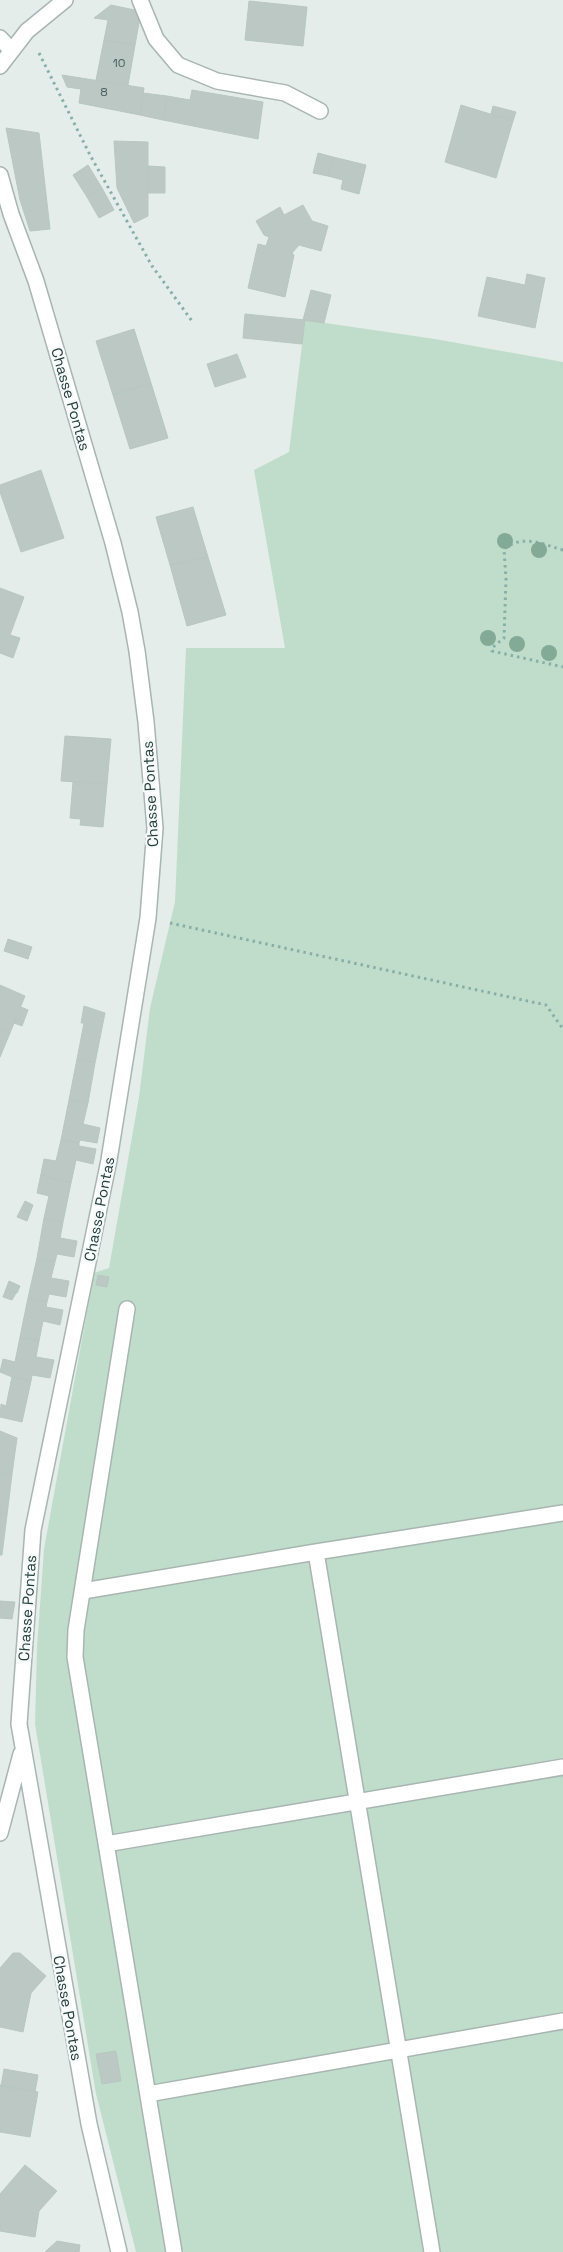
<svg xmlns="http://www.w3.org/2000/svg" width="563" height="2252" viewBox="0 0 563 2252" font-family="'Space Grotesk',sans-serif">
	<rect width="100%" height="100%" fill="#e5edeb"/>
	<path fill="#c0ddcb" d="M 305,320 L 435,339 L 563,362 L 563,2252 L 136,2252 L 96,2094 L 35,1724 L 37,1647 L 44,1549 L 94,1273 L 109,1268 L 139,1097 L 150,1008 L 175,902 L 186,648 L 285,648 L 254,470 L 289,452 Z"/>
	<path fill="#bbc8c4" stroke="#b8c7c2" d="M 249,1 L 307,7 L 303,46 L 245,40 Z
		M 111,5 L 139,11 L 139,23 L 135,45 L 104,40 L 108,20 L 94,18 Z
		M 104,40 L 135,45 L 128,85 L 96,80 Z
		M 62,75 L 144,88 L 140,115 L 79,103 L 81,89 L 67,87 Z
		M 192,90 L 263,102 L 258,139 L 163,120 L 167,96 L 190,100 Z
		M 143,93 L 167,96 L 163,120 L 140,115 Z
		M 461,105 L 513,121 L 496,178 L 445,162 Z
		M 493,106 L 516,112 L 513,121 L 491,114 Z
		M 6,128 L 39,133 L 50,229 L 30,231 L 20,200 Z
		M 114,141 L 148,142 L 148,216 L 134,223 L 117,188 Z
		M 318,153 L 333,157 L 328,176 L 313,173 Z
		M 333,157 L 366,165 L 359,194 L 341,189 L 343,180 L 328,176 Z
		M 88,165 L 102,188 L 87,197 L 73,175 Z
		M 148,166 L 165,167 L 165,193 L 148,193 Z
		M 102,188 L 114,210 L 99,218 L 87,197 Z
		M 303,205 L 312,221 L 328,226 L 321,251 L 299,245 L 292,253 L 294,255 L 285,297 L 248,288 L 258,244 L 266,246 L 269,237 L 264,235 L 256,221 L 280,207 L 284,215 Z
		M 527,274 L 545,278 L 535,328 L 478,316 L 487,277 L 525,285 Z
		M 311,290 L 331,295 L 324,323 L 303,320 Z
		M 245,314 L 305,320 L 302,344 L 243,338 Z
		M 134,329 L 151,383 L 113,395 L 96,341 Z
		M 237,354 L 246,377 L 215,387 L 207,364 Z
		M 151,383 L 168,438 L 130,449 L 113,395 Z
		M 41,470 L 64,538 L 21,552 L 0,492 L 0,485 Z
		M 193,507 L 208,557 L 170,565 L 156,517 Z
		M 208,557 L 226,615 L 187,626 L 170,565 Z
		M 0,588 L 24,597 L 10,635 L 20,638 L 13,658 L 0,653 Z
		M 65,736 L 111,739 L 107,784 L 61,781 Z
		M 73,782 L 107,784 L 103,827 L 80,825 L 81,819 L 70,818 Z
		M 8,939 L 32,947 L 28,959 L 4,951 Z
		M 0,985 L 25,996 L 10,1033 L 0,1029 Z
		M 84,1006 L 105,1013 L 95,1063 L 77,1059 L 84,1023 L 81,1023 Z
		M 21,1007 L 28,1010 L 22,1026 L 14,1023 Z
		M 0,1029 L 10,1033 L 0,1057 Z
		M 77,1059 L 95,1063 L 88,1103 L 69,1100 Z
		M 69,1100 L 88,1103 L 83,1124 L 100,1128 L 97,1143 L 80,1140 L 79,1143 L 61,1140 Z
		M 61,1140 L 79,1143 L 79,1146 L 96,1149 L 93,1164 L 76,1160 L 71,1183 L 53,1179 L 41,1174 L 44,1159 L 56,1161 Z
		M 41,1174 L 53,1179 L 71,1183 L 63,1222 L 44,1218 L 49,1196 L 37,1193 Z
		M 25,1201 L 33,1205 L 30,1213 L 21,1209 Z
		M 21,1209 L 30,1213 L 27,1221 L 17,1217 Z
		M 44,1218 L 63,1222 L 60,1238 L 77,1241 L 74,1257 L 57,1254 L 55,1262 L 37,1258 Z
		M 37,1258 L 55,1262 L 51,1278 L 69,1281 L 66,1297 L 49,1294 L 47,1302 L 28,1298 Z
		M 98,1275 L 109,1277 L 107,1287 L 96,1285 Z
		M 9,1281 L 20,1286 L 17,1293 L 6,1289 Z
		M 6,1289 L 16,1293 L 12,1300 L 3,1297 Z
		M 28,1298 L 47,1302 L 46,1307 L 63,1310 L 60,1325 L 43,1321 L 39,1341 L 20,1337 Z
		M 20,1337 L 39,1341 L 36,1357 L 54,1360 L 50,1378 L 32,1375 L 31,1381 L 12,1377 L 0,1372 L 3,1359 L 15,1362 Z
		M 12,1377 L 31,1381 L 22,1422 L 0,1417 L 1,1404 L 6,1406 Z
		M 0,1431 L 17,1438 L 12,1474 L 0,1472 Z
		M 0,1472 L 12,1474 L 7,1515 L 0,1514 Z
		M 0,1514 L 7,1515 L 2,1555 L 0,1555 Z
		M 0,1601 L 15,1602 L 12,1619 L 0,1618 Z
		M 13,1953 L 20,1953 L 46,1976 L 31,1993 L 23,2032 L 0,2027 L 0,1968 Z
		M 116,2051 L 121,2081 L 102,2084 L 96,2054 Z
		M 4,2069 L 38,2075 L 35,2092 L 1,2086 Z
		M 0,2085 L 38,2092 L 30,2137 L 0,2132 Z
		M 25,2165 L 57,2191 L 39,2211 L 35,2237 L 0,2231 L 0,2194 Z
		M 57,2241 L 80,2245 L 79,2252 L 45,2252 Z"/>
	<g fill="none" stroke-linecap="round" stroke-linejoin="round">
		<defs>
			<path id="minor" d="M 140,0 L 156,39 L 178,65 L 217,81 L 285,93 L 320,111
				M 0,38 L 11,50
				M 0,66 L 27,31 L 65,0
				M 0,175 L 11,214 L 36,281 L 113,543 L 130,612 L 137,651 L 146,722 L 155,828 L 148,918 L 109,1160 L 33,1530 L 19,1724 L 89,2124 L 119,2252
				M 127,1309 L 76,1630 L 75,1657 L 174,2252
				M 83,1591 L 316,1552
				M 0,1833 L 21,1754
				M 106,1844 L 563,1767
				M 148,2094 L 563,2021
				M 432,2252 L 316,1552 L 563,1513"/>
		</defs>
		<use href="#minor" stroke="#a8b5b3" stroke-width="18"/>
		<path stroke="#88afa7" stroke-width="3" stroke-dasharray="2.5 4" stroke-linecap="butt" d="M 39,53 L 90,155 L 152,266 L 192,321
			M 563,550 C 542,544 523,534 504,549 L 506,579 L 504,638 L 493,647 L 492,651 L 563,667
			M 170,923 L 546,1005 L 563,1029"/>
		<use href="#minor" stroke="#fff" stroke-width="15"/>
	</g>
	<g fill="#83a997">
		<circle cx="505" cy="541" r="8"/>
		<circle cx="539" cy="550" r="8"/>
		<circle cx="488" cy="638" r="8"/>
		<circle cx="517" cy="644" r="8"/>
		<circle cx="549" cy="653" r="8"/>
	</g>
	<g text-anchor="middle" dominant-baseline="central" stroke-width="4.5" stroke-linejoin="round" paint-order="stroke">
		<g font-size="12" fill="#4a605d">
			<text x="119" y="63">10</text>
			<text x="104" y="92">8</text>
		</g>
		<g font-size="15" fill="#253e3b" stroke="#f6faf8">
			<text transform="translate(71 399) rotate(74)">Chasse Pontas</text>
			<text transform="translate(150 794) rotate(-93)">Chasse Pontas</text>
			<text transform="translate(99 1209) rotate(-79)">Chasse Pontas</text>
			<text transform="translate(27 1608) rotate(-86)">Chasse Pontas</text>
			<text transform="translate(68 2008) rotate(80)">Chasse Pontas</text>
		</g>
	</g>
</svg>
